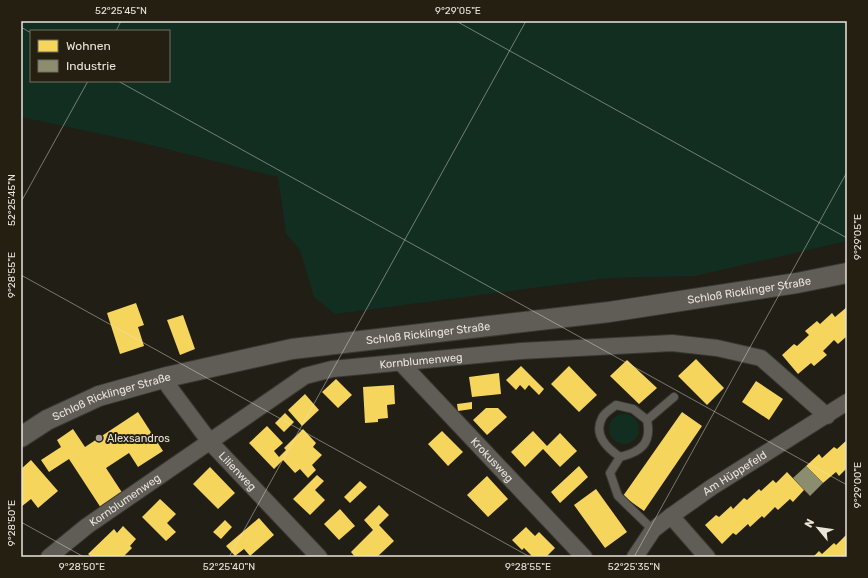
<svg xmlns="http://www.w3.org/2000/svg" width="868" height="578" viewBox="0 0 868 578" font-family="Rubik,sans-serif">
	<rect width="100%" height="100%" fill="#211e16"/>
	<path fill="#112e21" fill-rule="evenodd" d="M 21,21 L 847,21 L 847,241 L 695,276 L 609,278 L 335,314 L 314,297 L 300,250 L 286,234 L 278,177 L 139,142 L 21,117 ZM 31,31 L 169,31 L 169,81 L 31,81 Z
		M609 429a15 15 0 1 1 30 0a15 15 0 1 1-30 0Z"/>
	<path fill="#f6d55c" d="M 136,303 L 144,325 L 138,327 L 144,346 L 120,354 L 107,313 Z
		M 847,307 L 847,336 L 838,344 L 834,340 L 823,351 L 827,355 L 814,366 L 811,363 L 798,374 L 782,355 L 794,344 L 797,346 L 809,335 L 805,331 L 817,321 L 820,324 L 832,313 L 835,317 Z
		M 183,315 L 195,349 L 180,355 L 167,320 Z
		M 696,359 L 724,388 L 707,405 L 678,376 Z
		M 627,360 L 657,388 L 639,404 L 610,376 Z
		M 521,366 L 544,389 L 539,395 L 529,385 L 525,390 L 520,385 L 516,390 L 506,380 Z
		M 569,366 L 597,395 L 579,412 L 551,384 Z
		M 499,373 L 501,394 L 472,397 L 469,377 Z
		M 336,379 L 352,395 L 338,408 L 322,392 Z
		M 756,381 L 783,399 L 769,420 L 742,402 Z
		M 394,385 L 395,404 L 387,405 L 388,418 L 378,419 L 378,422 L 365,423 L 363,387 Z
		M 305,394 L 319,410 L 302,426 L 288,410 Z
		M 472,402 L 472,409 L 458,411 L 457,404 Z
		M 486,408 L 498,408 L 507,417 L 487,435 L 473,420 Z
		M 138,412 L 163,451 L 138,467 L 129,453 L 106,468 L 123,494 L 101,508 L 69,459 L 49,472 L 41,460 L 61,447 L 57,440 L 73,429 L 85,447 Z
		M 682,412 L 702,426 L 644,511 L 623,496 Z
		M 285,413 L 294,422 L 284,432 L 275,423 Z
		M 267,426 L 283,443 L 274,451 L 279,457 L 286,450 L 284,448 L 303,429 L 316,443 L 313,447 L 322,455 L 312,465 L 316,470 L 308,478 L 300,469 L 295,473 L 283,460 L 274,469 L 249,443 Z
		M 442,431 L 463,452 L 448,466 L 428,444 Z
		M 533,431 L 547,446 L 560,433 L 577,451 L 560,467 L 543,449 L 525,467 L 511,452 Z
		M 847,440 L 847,468 L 839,476 L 836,472 L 823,483 L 806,466 L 819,454 L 822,458 L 834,447 L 837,449 Z
		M 31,460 L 58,491 L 38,508 L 31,499 L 21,507 L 21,469 Z
		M 579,466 L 588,477 L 560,503 L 551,492 Z
		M 210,467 L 235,493 L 218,509 L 193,484 Z
		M 787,472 L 804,490 L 793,502 L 790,499 L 778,510 L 775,507 L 764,518 L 762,516 L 750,527 L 748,524 L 736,535 L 733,533 L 722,544 L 705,525 L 716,515 L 719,517 L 731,506 L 733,509 L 744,498 L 747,500 L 759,489 L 761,491 L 773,480 L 776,483 Z
		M 317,475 L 324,481 L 315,490 L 325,500 L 310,515 L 293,499 Z
		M 487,476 L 508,499 L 488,517 L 467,495 Z
		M 360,481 L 367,487 L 350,503 L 344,497 Z
		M 596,489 L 627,532 L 605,548 L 574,505 Z
		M 160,499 L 176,514 L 167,523 L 176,532 L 166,541 L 142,517 Z
		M 379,505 L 389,515 L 379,525 L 394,541 L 377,557 L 355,557 L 351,552 L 373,530 L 364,520 Z
		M 340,509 L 355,526 L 339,540 L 324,524 Z
		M 259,518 L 274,535 L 250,556 L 244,549 L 235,556 L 226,546 Z
		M 225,520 L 232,527 L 221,539 L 213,532 Z
		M 123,526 L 136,539 L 130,546 L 132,548 L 123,557 L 92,557 L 88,554 L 114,529 L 117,533 Z
		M 526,527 L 535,536 L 539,532 L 555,548 L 546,557 L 533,557 L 524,548 L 522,550 L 512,540 Z
		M 847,534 L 847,557 L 813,557 L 819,551 L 822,554 L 834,543 L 836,545 Z"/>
	<path fill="#8c8c6e" d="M 806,466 L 823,483 L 810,496 L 793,478 Z"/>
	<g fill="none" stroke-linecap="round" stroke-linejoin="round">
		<defs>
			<path id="service" d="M 620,457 C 607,448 593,435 602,418 C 604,413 612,408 616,405 L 633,409 L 647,420
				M 653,530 L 618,496 L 610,473 L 620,457 C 641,452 652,443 647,420 L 674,397"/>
			<g id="minor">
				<path id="s1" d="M 401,363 L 584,557"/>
				<path id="s2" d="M 167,377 L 169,387 L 210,442 L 319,557"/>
				<path d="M 671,516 L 707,557"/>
				<path id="s3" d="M 49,557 L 87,526 L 305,376 L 332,369 L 521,351 L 672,343 L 717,348 L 761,358 L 827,416"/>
				<path id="s4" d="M 635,557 L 653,530 L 671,516 L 712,487 L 847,402"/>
			</g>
			<g id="tertiary">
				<path id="s5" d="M 21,437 L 47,420 L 99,396 L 167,377 L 292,349 L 609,312 L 797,283 L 847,273"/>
			</g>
		</defs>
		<use href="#service" stroke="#3a3832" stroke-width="10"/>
		<use href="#minor" stroke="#3a3832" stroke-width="18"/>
		<use href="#tertiary" stroke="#3a3832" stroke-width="22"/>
		<use href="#service" stroke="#605d57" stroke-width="8"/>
		<use href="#minor" stroke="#605d57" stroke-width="16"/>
		<use href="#tertiary" stroke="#605d57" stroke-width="20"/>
	</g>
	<path fill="none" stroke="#e9e5dc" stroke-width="1" stroke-opacity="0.45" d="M 456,21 L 847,238M 21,27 L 31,33M 116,31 L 121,21M 118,81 L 847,485M 21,202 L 88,81M 21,275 L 530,557M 21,522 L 84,557M 229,557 L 526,21M 634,557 L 847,172"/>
	<circle fill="#a39f97" stroke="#251f12" stroke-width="1.5" cx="99" cy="438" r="4"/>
	<g text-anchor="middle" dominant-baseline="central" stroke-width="4" stroke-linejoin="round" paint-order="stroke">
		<g font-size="11" fill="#e9e5dc" stroke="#251f12">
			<text stroke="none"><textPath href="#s5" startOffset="748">Schloß Ricklinger Straße</textPath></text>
			<text stroke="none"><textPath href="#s5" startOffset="424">Schloß Ricklinger Straße</textPath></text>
			<text stroke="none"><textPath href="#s3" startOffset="431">Kornblumenweg</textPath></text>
			<text stroke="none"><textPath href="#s5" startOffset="100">Schloß Ricklinger Straße</textPath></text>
			<text stroke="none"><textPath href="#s1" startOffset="133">Krokusweg</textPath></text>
			<text stroke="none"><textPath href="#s2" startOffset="119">Lilienweg</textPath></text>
			<text stroke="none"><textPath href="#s4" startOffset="132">Am Hüppefeld</textPath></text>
			<text stroke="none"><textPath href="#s3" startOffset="95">Kornblumenweg</textPath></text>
		</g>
		<g font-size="11" fill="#e9e5dc" stroke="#251f12" text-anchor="start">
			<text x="107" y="438">Alexsandros</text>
		</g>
	</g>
	<rect width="868" height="578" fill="none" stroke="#251f12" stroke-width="44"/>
	<rect x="30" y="30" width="140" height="52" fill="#251f12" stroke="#736e63"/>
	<rect x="38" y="40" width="20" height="12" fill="#f6d55c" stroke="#736e63"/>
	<text x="66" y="50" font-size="12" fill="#e9e5dc">Wohnen</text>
	<rect x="38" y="60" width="20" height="12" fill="#8c8c6e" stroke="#736e63"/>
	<text x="66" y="70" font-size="12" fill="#e9e5dc">Industrie</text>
	<g transform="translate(818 528) rotate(299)" stroke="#251f12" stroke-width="3" paint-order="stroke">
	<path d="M0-3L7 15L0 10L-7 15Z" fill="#e9e5dc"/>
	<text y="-6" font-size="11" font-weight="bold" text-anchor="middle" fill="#e9e5dc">N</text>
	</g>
	<rect x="22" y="22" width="824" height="534" fill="none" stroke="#e9e5dc" stroke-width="1.5"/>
	<g font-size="10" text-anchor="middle" fill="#e9e5dc">
		<text x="121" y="14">52°25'45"N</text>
		<text x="458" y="14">9°29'05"E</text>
		<text transform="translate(11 200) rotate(-90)" y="4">52°25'45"N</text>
		<text transform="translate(857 237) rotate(-90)" y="4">9°29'05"E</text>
		<text transform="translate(11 275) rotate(-90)" y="4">9°28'55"E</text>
		<text transform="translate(857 485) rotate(-90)" y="4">9°29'00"E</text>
		<text transform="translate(11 523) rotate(-90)" y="4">9°28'50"E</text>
		<text x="82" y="570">9°28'50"E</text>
		<text x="229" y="570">52°25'40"N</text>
		<text x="528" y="570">9°28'55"E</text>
		<text x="634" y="570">52°25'35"N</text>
	</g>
</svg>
